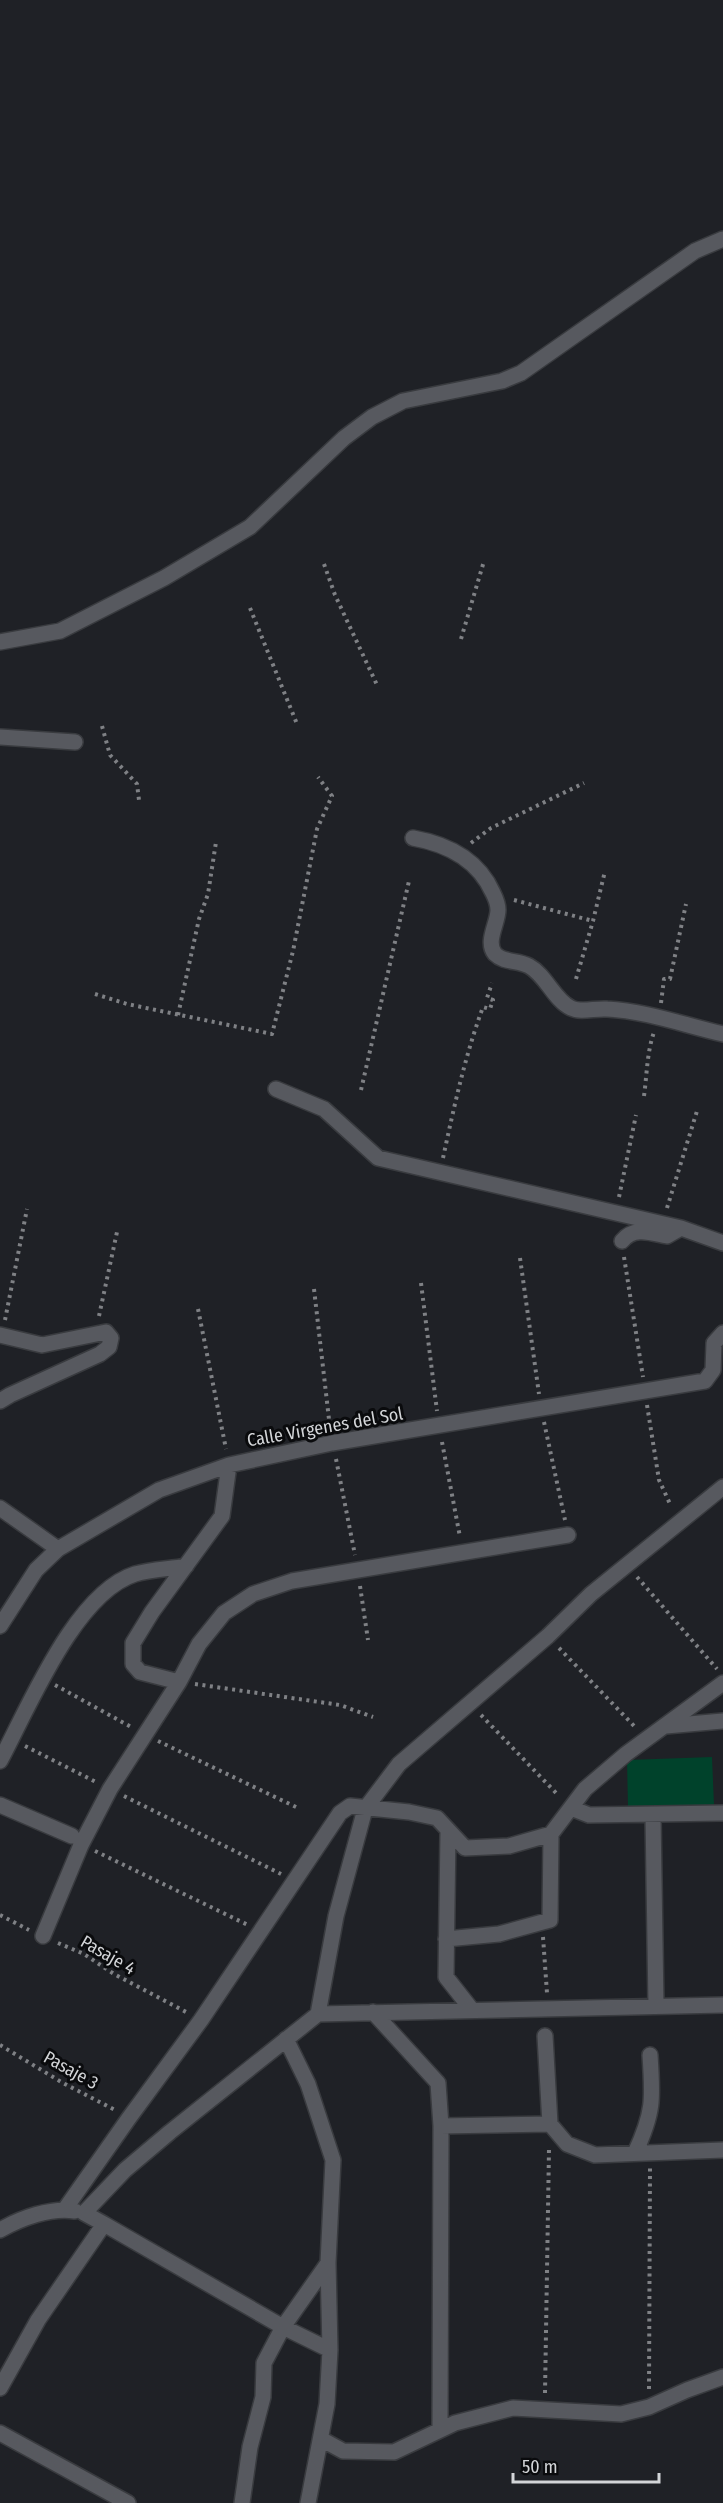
<svg xmlns="http://www.w3.org/2000/svg" width="723" height="2503" viewBox="0 0 723 2503" font-family="'Fira Sans Condensed',sans-serif">
	<rect width="100%" height="100%" fill="#1f2126"/>
	<path fill="#00422b" d="M 712,1757 L 714,1805 L 628,1808 L 627,1760 Z"/>
	<g fill="none" stroke-linecap="round" stroke-linejoin="round">
		<defs>
			<path id="minor" d="M 0,642 L 60,631 L 164,578 L 250,527 L 344,438 L 372,417 L 403,401 L 502,381 L 521,373 L 695,251 L 723,239
				M 0,737 L 75,742
				M 413,838 C 447,844 478,859 493,893 C 495,897 498,905 498,910 C 498,923 485,942 495,954 C 504,963 518,960 529,966 C 546,975 554,1000 571,1008 C 581,1013 595,1008 607,1009 C 646,1011 684,1025 723,1034
				M 276,1089 L 324,1109 L 378,1158 L 681,1228 L 723,1243
				M 622,1241 C 634,1226 651,1233 667,1236 L 681,1228
				M 0,1335 L 42,1345 L 106,1332 L 111,1338 L 109,1347 L 100,1354 L 10,1395 L 0,1401
				M 0,1508 L 58,1549
				M 0,1626 L 36,1570 L 58,1549 L 159,1490 L 229,1465 L 332,1443 L 705,1381 L 713,1370 L 714,1343 L 723,1333
				M 179,1682 L 140,1672 L 133,1664 L 133,1643 L 152,1612 L 222,1516 L 229,1465
				M 666,1726 L 723,1721
				M 0,1761 C 29,1707 75,1593 135,1574 C 151,1569 170,1569 186,1566
				M 0,1805 L 72,1836
				M 571,1808 L 589,1815 L 723,1813
				M 653,1816 L 656,2006
				M 448,1832 L 446,1977 L 472,2010
				M 43,1936 L 81,1845 L 110,1789 L 179,1682 L 199,1644 L 224,1613 L 253,1594 L 292,1581 L 568,1535
				M 446,1939 L 499,1934 L 550,1920 L 551,1834
				M 373,2012 L 438,2083 L 441,2126 L 440,2430
				M 318,2014 L 336,1916 L 365,1809 L 399,1764 L 548,1636 L 591,1594 L 723,1487
				M 545,2036 L 550,2124 L 567,2144 L 595,2155 L 723,2150
				M 286,2039 L 308,2084 L 333,2160 L 328,2263 L 330,2350 L 327,2404 L 308,2503
				M 441,2126 L 550,2124
				M 635,2153 C 654,2112 653,2099 650,2055
				M 65,2209 L 129,2118 L 201,2020 L 340,1813 L 350,1806 L 409,1812 L 437,1818 L 465,1848 L 509,1846 L 551,1834 L 585,1789 L 626,1754 L 723,1683
				M 104,2224 L 283,2327 L 330,2350
				M 0,2230 C 21,2218 51,2207 75,2211
				M 0,2388 L 38,2320 L 104,2224 L 84,2213 L 125,2170 L 170,2132 L 318,2014 L 723,2005
				M 0,2433 L 128,2503
				M 321,2439 L 343,2451 L 394,2452 L 455,2423 L 513,2408 L 621,2414 L 649,2407 L 687,2390 L 723,2377
				M 242,2503 L 250,2447 L 263,2397 L 264,2363 L 283,2327 L 328,2263"/>
		</defs>
		<use href="#minor" stroke="#393b3f" stroke-width="18"/>
		<path stroke="#7f8185" stroke-width="4" stroke-dasharray="3 4.5" stroke-linecap="butt" d="M 324,564 L 335,595 L 377,685
			M 250,608 L 297,724
			M 461,639 L 484,561
			M 102,726 L 110,755 L 137,784 L 139,800
			M 471,843 L 491,828 L 584,783
			M 514,900 L 593,921
			M 576,979 L 593,921 L 605,871
			M 95,994 L 127,1004 L 272,1034 L 293,951 L 317,829 L 332,796 L 318,777
			M 661,1003 L 664,979 L 670,979 L 686,904
			M 178,1015 L 199,919 L 208,894 L 216,842
			M 361,1090 L 409,881
			M 644,1096 C 647,1074 647,1052 654,1032
			M 443,1158 C 454,1107 465,1056 483,1007 L 490,1009 L 493,1000 L 487,998 L 492,983
			M 619,1197 L 636,1115
			M 667,1208 L 697,1111
			M 624,1257 L 643,1377
			M 520,1258 L 539,1394
			M 421,1283 L 437,1411
			M 314,1289 L 330,1428
			M 198,1309 L 226,1449
			M 99,1316 L 117,1232
			M 5,1320 L 27,1209
			M 647,1405 L 659,1480 L 671,1506
			M 544,1422 L 565,1520
			M 442,1442 L 460,1537
			M 336,1459 L 355,1555
			M 637,1577 L 717,1669
			M 360,1586 L 368,1640
			M 559,1648 L 637,1729
			M 195,1684 L 340,1705 L 373,1717
			M 55,1685 L 133,1728
			M 481,1715 L 559,1796
			M 158,1741 L 298,1808
			M 25,1746 L 96,1782
			M 124,1796 L 281,1874
			M 95,1851 L 248,1925
			M 0,1915 L 29,1930
			M 543,1937 L 547,1993
			M 58,1943 L 84,1954 L 114,1974 L 188,2013
			M 0,2045 L 63,2083 L 117,2111
			M 649,2389 L 650,2168
			M 545,2393 L 549,2149"/>
		<use href="#minor" stroke="#57595f" stroke-width="15"/>
	</g>
	<g text-anchor="middle" dominant-baseline="central" stroke-width="6" stroke-linejoin="round" paint-order="stroke">
		<g font-size="18" fill="#d3d5d8" stroke="#0a0b0d">
			<text transform="translate(325 1427) rotate(-10)">Calle Virgenes del Sol</text>
			<text transform="translate(108 1955) rotate(30)">Pasaje 4</text>
			<text transform="translate(71 2070) rotate(29)">Pasaje 3</text>
		</g>
	</g>
	<path d="M513 2473v9h146v-9" fill="none" stroke="#d3d5d8" stroke-width="3"/>
	<text x="522" y="2473" font-size="18" fill="#d3d5d8" stroke="#0a0b0d" stroke-width="4.5" paint-order="stroke">50 m</text>
</svg>
